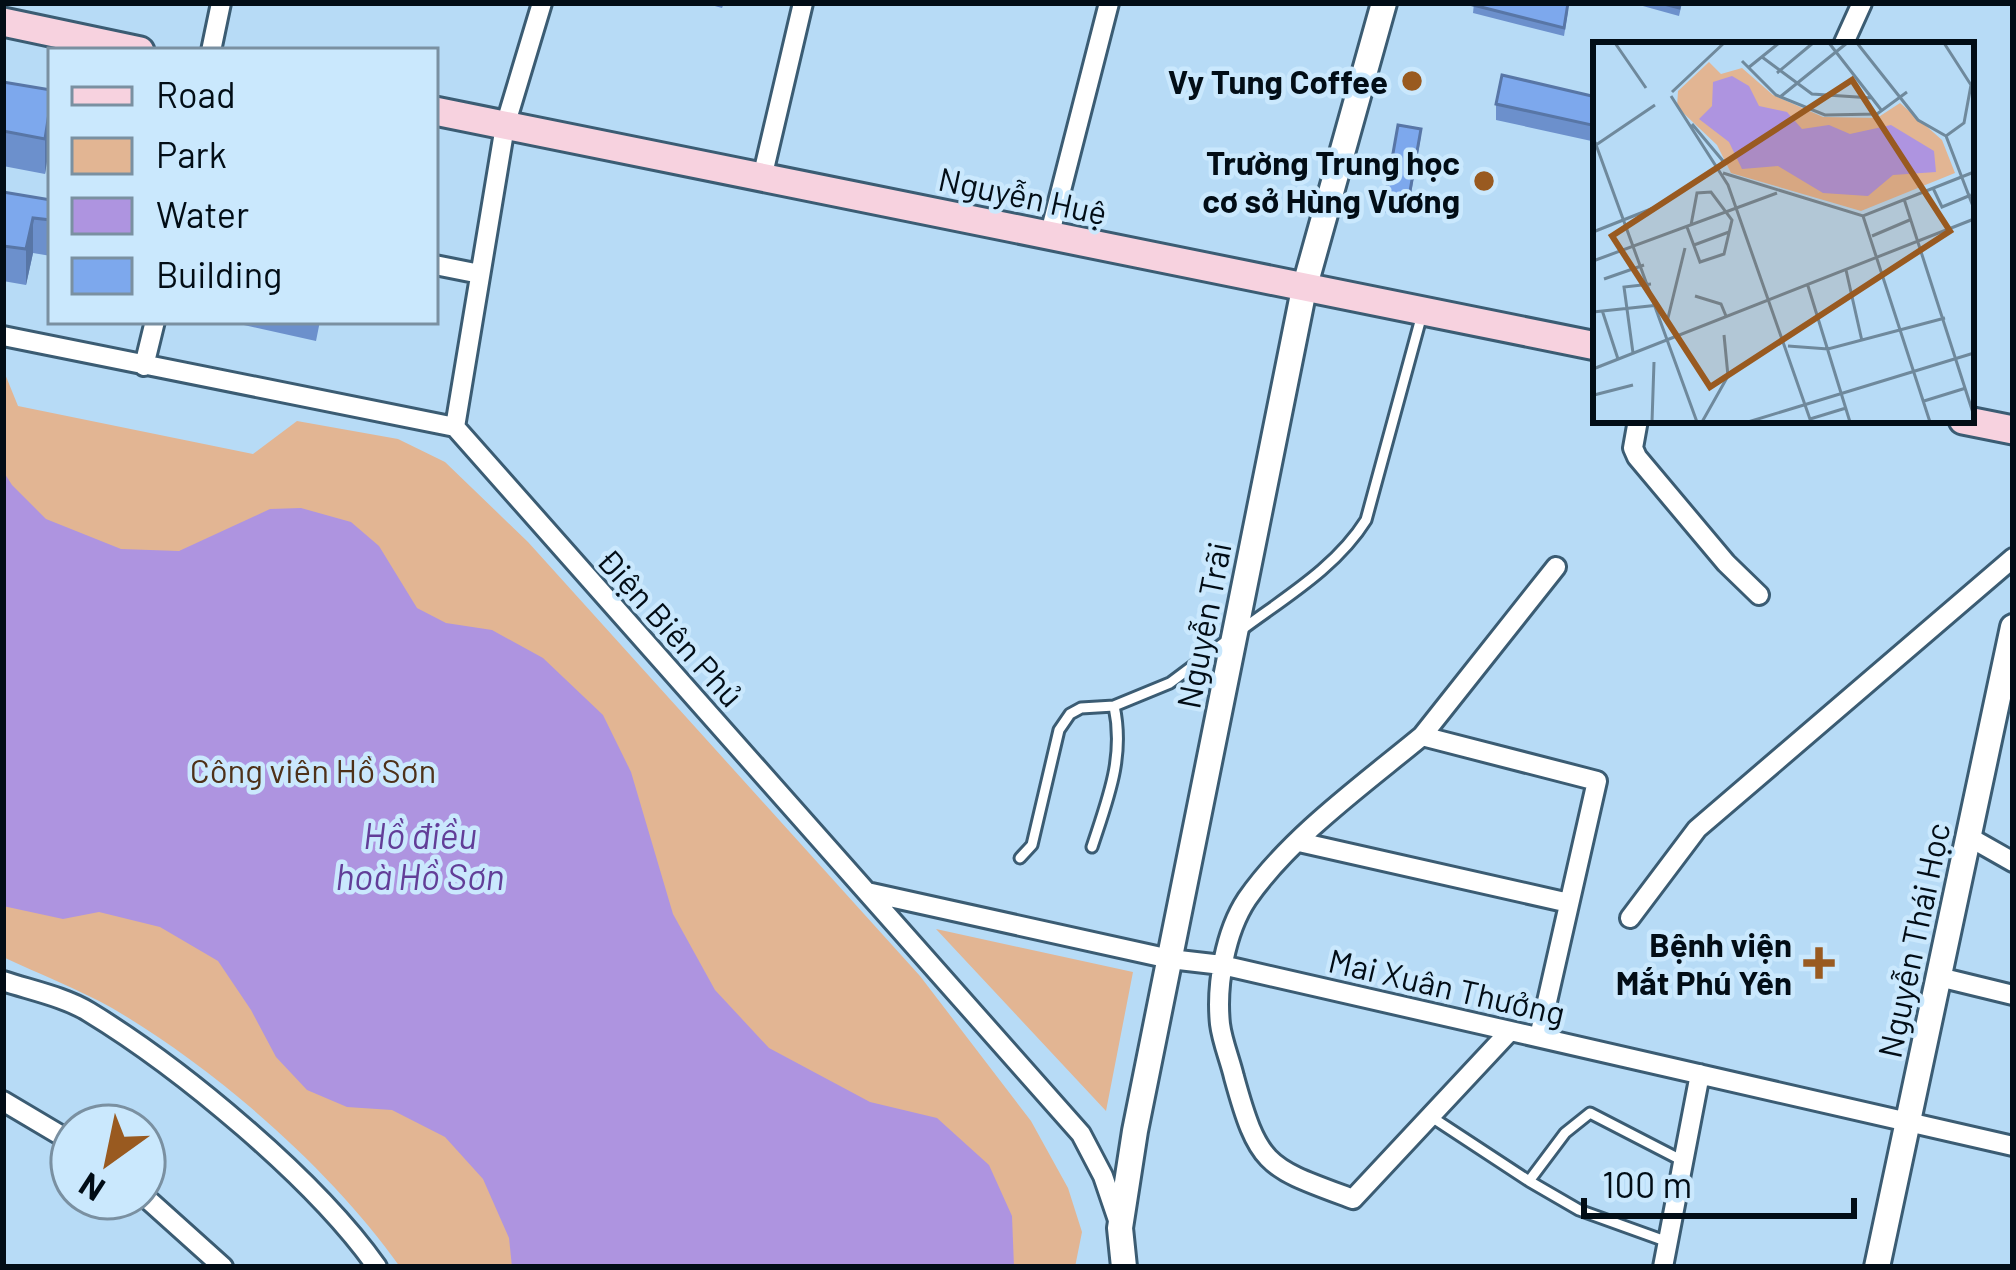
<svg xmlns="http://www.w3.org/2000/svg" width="2016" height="1270" viewBox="0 0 2016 1270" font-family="Barlow,sans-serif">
	<rect width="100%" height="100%" fill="#b7dbf6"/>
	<path fill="#e2b593" d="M 3,369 L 18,406 L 253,454 L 297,421 L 398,439 L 445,462 L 528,542 L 920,976 L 1031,1121 L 1068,1188 L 1082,1232 L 1075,1267 L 400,1267 C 332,1170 215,1068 112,1008 C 78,989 39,974 3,957 Z
		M 936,929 L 1133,972 L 1106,1111 Z"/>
	<path fill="#ae94e0" d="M 3,471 L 12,485 L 46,519 L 121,549 L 179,551 L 270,509 L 301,508 L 351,522 L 379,546 L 417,608 L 446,623 L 492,630 L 543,658 L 603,715 L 631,772 L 673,914 L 715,990 L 769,1048 L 870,1102 L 937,1118 L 989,1165 L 1012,1216 L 1014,1267 L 512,1267 L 509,1238 L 483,1179 L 445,1137 L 392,1110 L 347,1107 L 307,1090 L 276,1057 L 251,1010 L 218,961 L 160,927 L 99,912 L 63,919 L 3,906 Z"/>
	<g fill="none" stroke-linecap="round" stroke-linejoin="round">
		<defs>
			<path id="service" d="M 1240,631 C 1284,598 1336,568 1366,520 L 1421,318
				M 1092,847 C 1108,798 1125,757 1114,706
				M 1020,858 L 1032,845 L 1059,730 L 1070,714 L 1081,708 L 1114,706 L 1170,683 L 1226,641
				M 1430,1116 L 1529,1181
				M 1668,1242 L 1579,1210 L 1529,1181 L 1565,1133 L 1590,1113 L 1683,1161"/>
			<path id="minor" d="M 1843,45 L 1862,3
				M 211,51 L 221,3
				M 762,178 L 803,3
				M 1049,237 L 1109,3
				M 435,265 L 480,274
				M 3,336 L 455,427 L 1081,1134 L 1103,1176 L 1119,1223
				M 144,366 L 155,321
				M 1638,420 L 1633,448 L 1637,457 L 1726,563 L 1759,595
				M 455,427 L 505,126 L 542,3
				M 1422,736 L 1556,567
				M 1969,837 L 2013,862
				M 1299,842 L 1569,903
				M 867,892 L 1170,959 L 1222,965 L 2013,1146
				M 1630,918 L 1697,829 L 2013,558
				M 1939,977 L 2013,995
				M 3,981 C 30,990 65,997 89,1012 C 181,1068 315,1179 377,1267
				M 1510,1031 L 1353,1199 C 1267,1167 1259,1168 1234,1077 C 1230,1060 1222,1041 1220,1024 C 1216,985 1225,932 1247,899 C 1290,837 1364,784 1422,736 L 1597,781 L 1539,1037
				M 3,1101 L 72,1142
				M 144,1196 L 223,1267
				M 1663,1267 L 1700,1074"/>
			<path id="tertiary" d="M 1124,1267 L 1120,1228 L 1135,1131 L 1304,289 L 1384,3
				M 1877,1267 L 2013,627"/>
			<path id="secondary" d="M 3,22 L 140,51
				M 435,111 L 1596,346
				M 1963,420 L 2013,430"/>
		</defs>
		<use href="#service" stroke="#3b5c73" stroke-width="15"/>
		<use href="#minor" stroke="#3b5c73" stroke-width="24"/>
		<use href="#tertiary" stroke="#3b5c73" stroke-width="30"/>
		<use href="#secondary" stroke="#3b5c73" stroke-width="33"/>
		<use href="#service" stroke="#fff" stroke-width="9"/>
		<use href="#minor" stroke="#fff" stroke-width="18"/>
		<use href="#tertiary" stroke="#fff" stroke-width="24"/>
		<use href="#secondary" stroke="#f7d2df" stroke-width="27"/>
	</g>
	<path fill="#6c90cc" d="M 704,3 L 724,3 L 722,8 Z
		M 1474,3 L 1568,11 L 1564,36 L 1473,13 Z
		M 1632,3 L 1682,3 L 1679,16 Z
		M 3,82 L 51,90 L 51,148 L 49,148 L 45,174 L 3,166 Z
		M 1596,97 L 1596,142 L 1496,120 L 1496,104 Z
		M 1421,136 L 1407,216 L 1384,212 L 1384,204 Z
		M 3,192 L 51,200 L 51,256 L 33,253 L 26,285 L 3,281 Z
		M 235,321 L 320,321 L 316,341 L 235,323 Z"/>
	<path fill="#5876a6" d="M 49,113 L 49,148 L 45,174 L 45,139 Z
		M 33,218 L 33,253 L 26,285 L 26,249 Z"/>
	<path fill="#7da8ed" stroke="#5876a6" stroke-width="3" d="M 1474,3 L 1568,3 L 1564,28 L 1473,5 Z
		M 1660,3 L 1680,3 L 1679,8 Z
		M 1502,75 L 1596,97 L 1596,126 L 1496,104 Z
		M 3,82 L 51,90 L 51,113 L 49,113 L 45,139 L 3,131 Z
		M 1398,125 L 1421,129 L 1407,208 L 1384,204 Z
		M 3,192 L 51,200 L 51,220 L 33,218 L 26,249 L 3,246 Z"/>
	<g fill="#995a20" stroke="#cae8fd" stroke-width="4.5">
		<circle cx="1412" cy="81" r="12"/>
		<circle cx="1484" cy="181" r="12"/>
		<path d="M1813 945h12v12h12v12h-12v12h-12v-12h-12v-12h12z"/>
	</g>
	<g text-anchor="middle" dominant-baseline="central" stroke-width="9" stroke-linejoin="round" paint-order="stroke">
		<g font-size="33" font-weight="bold" fill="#020d16" stroke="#cae8fd" text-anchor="end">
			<text x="1388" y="81">Vy Tung Coffee</text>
			<text x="1460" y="162">Trường Trung học<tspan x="1460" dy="38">cơ sở Hùng Vương</tspan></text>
			<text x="1792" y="944">Bệnh viện<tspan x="1792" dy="38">Mắt Phú Yên</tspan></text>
		</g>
		<g font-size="33" fill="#020d16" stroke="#cae8fd">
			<text transform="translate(1023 195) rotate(12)">Nguyễn Huệ</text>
			<text transform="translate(1203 625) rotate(-79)">Nguyễn Trãi</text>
			<text transform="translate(671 627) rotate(48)">Điện Biên Phủ</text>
			<text transform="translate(1913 940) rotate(-78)">Nguyễn Thái Học</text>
			<text transform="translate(1447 986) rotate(13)">Mai Xuân Thưởng</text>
		</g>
		<g font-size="33" fill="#4e3118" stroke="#cae8fd">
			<text x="313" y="770">Công viên Hồ Sơn</text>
		</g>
		<g font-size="36" font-style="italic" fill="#623e98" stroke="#cae8fd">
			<text x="420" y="834">Hồ điều<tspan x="420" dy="41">hoà Hồ Sơn</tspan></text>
		</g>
	</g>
	<g transform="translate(1593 42)">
		<rect width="381" height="381" fill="#b7dbf6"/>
		<path d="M 116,20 L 128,32 L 149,26 L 180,53 L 230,75 L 284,76 L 307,61 L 349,98 L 362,131 L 268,169 L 138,131 L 124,103 L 84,65 L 85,49 Z" fill="#e2b593"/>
		<path d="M 139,34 L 156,44 L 166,64 L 194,70 L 209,87 L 236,83 L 257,92 L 298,83 L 341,109 L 343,130 L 300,133 L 275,154 L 230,151 L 185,124 L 149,127 L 136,100 L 106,77 L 119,64 L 120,40 Z" fill="#ae94e0"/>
		<path fill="none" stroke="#6f899c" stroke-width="3" d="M 22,1 L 53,46M 236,1 L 289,69M 264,1 L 325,78 L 353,94 L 371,81 L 378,43 L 351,1M 169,15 L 219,52 L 279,56M 149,19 L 183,53 L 232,73 L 284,72 L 314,50M 155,26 L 186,1M 184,31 L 220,1M 79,50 L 131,1M 78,54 L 135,143 L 218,380M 187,55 L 254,1M 99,82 L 130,119 L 126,126M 353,94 L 381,167M 2,100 L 104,380M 0,105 L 62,63M 130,131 L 270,174 L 381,130M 340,146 L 349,165 L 378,153M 311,157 L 381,374M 270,174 L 337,380M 94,185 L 107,220 L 131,212 L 139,178 L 118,150 L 104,151 L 98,183M 0,190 L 63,165M 279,194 L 319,177M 101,203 L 136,190M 0,219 L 184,151M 253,228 L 269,299M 11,237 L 51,223M 215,244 L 257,380M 102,254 L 128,262 L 133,274M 9,268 L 25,317M 0,270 L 66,263M 74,280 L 92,206M 195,304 L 235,307 L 352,276M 40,311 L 31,245 L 58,242M 0,327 L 381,177M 1,353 L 40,343M 331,359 L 373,346M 217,377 L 253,366M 59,380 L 61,320M 109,380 L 135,334 L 131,293M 155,380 L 381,311"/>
		<path fill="#995a20" fill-opacity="0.15" stroke="#995a20" stroke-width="6" d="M 259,38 L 357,189 L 117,345 L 19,194 Z"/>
		<rect width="381" height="381" fill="none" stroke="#020d16" stroke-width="6"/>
	</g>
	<rect width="2016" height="1270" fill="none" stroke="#020d16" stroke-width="12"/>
	<rect x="48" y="48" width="390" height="276" fill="#cae8fd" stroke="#7a90a1" stroke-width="3"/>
	<rect x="72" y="87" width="60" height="18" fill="#f7d2df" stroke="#7a90a1" stroke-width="3"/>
	<text x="156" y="108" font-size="36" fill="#020d16">Road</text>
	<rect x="72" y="138" width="60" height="36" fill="#e2b593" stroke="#7a90a1" stroke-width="3"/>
	<text x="156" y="168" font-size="36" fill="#020d16">Park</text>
	<rect x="72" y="198" width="60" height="36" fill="#ae94e0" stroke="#7a90a1" stroke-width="3"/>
	<text x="156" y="228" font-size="36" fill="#020d16">Water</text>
	<rect x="72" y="258" width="60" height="36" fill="#7da8ed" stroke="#7a90a1" stroke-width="3"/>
	<text x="156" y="288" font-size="36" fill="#020d16">Building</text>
	<g transform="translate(108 1162) rotate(213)"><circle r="57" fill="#cae8fd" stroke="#7a90a1" stroke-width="3"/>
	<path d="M0-9L21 45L0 30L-21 45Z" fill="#995a20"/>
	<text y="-18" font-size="33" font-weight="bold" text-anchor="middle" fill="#020d16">N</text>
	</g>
	<path d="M1584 1198v18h270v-18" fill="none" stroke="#020d16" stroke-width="6"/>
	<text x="1602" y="1198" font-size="36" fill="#020d16" stroke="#cae8fd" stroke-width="9" paint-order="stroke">100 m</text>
</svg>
